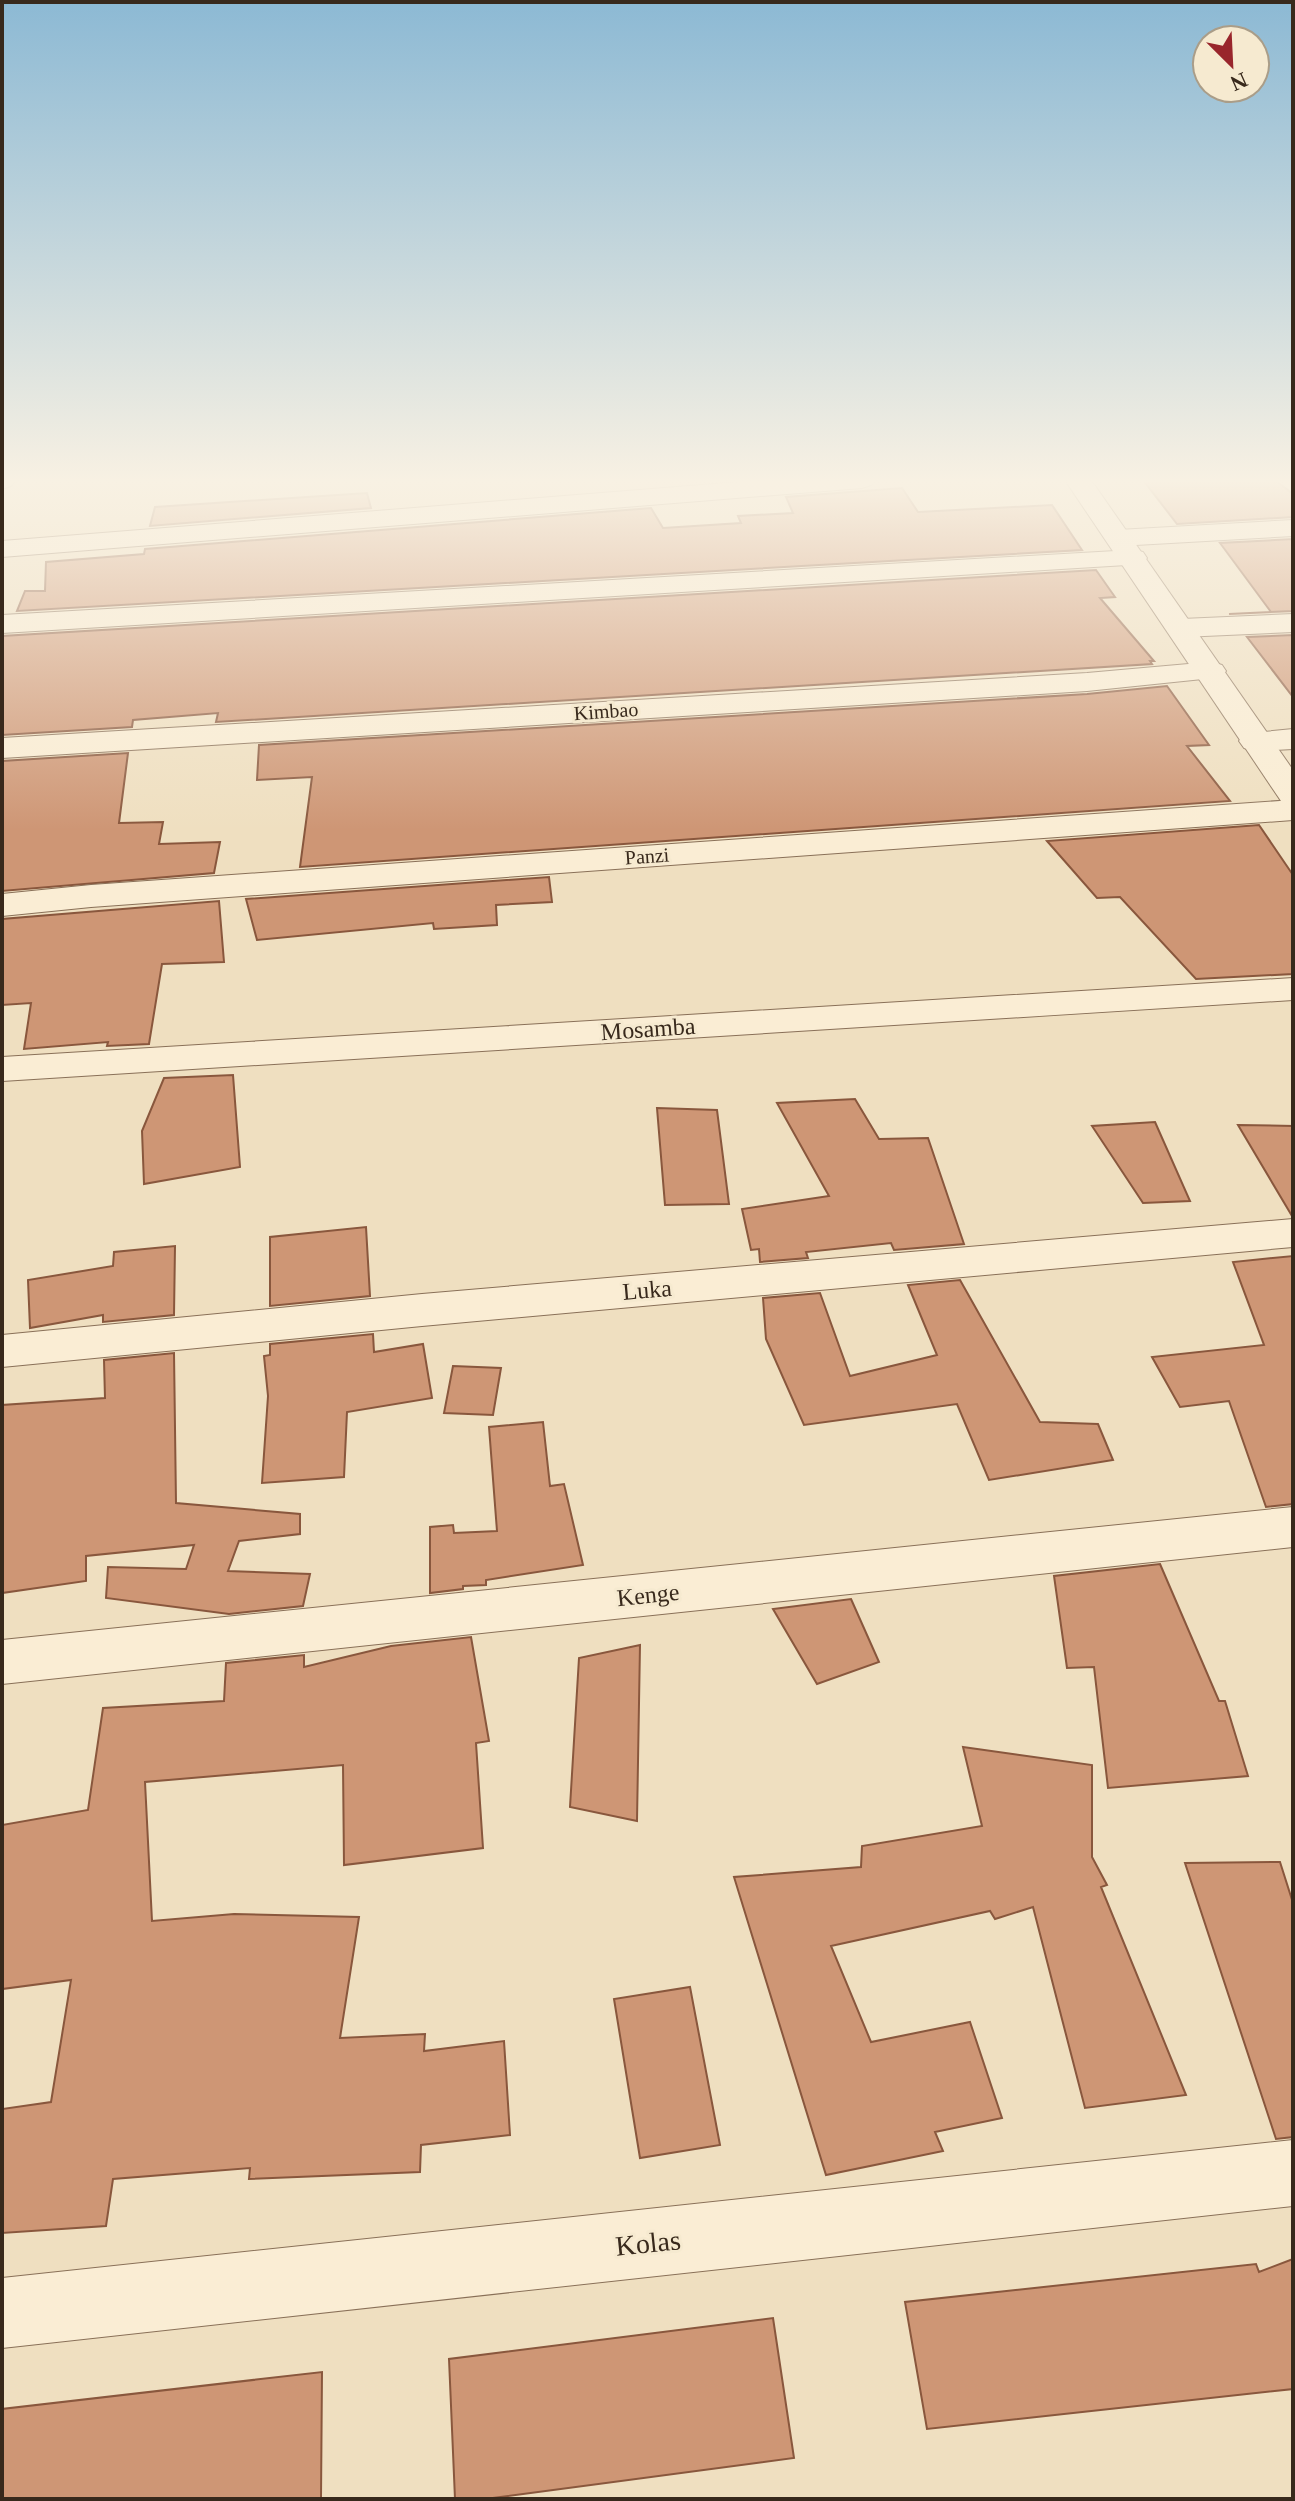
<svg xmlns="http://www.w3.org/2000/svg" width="1295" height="2501" viewBox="0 0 1295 2501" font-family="'Times New Roman',serif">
	<rect width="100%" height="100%" fill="#efdfc0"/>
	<path fill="#ce9675" stroke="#89573d" stroke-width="2" d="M 1143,480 L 1275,480 L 1293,494 L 1293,517 L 1177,524 Z
		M 902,488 L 918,512 L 1052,505 L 1082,550 L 17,611 L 25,591 L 45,591 L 46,562 L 144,554 L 145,549 L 651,508 L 663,528 L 741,523 L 738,516 L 793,513 L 786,497 Z
		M 367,493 L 371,508 L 150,526 L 155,507 Z
		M 1293,539 L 1293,611 L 1229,614 L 1271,612 L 1220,543 Z
		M 1096,570 L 1115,597 L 1100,598 L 1154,661 L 1150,661 L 1152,664 L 216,722 L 218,713 L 133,720 L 132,727 L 2,735 L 2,636 Z
		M 1293,635 L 1293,697 L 1247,637 Z
		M 1167,686 L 1209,745 L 1187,746 L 1230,801 L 300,867 L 312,777 L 257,780 L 259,745 L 1087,694 Z
		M 128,753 L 119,823 L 163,822 L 159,844 L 220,842 L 214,873 L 2,891 L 2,761 Z
		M 1259,825 L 1293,875 L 1293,974 L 1196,979 L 1120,897 L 1097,898 L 1047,841 Z
		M 549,877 L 552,902 L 496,905 L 497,925 L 434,929 L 433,923 L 257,940 L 246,899 Z
		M 219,901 L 224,962 L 162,964 L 149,1044 L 107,1046 L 108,1042 L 24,1049 L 31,1003 L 2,1005 L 2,919 Z
		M 233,1075 L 240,1167 L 144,1184 L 142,1131 L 164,1078 Z
		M 855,1099 L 879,1139 L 928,1138 L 964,1244 L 894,1250 L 891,1243 L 806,1252 L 808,1258 L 760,1262 L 759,1249 L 751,1250 L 742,1209 L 829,1196 L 777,1103 Z
		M 657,1108 L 717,1110 L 729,1204 L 665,1205 Z
		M 1155,1122 L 1190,1201 L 1143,1203 L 1092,1126 Z
		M 1238,1125 L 1293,1126 L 1293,1216 L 1292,1216 Z
		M 366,1227 L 370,1296 L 270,1306 L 270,1237 Z
		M 175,1246 L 174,1315 L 103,1322 L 103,1315 L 30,1328 L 28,1280 L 113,1266 L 114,1252 Z
		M 1293,1256 L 1293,1504 L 1266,1507 L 1229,1401 L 1180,1407 L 1152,1357 L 1264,1345 L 1233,1262 Z
		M 960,1280 L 1040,1422 L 1098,1424 L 1113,1460 L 989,1480 L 957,1404 L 804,1425 L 766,1339 L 763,1298 L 820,1293 L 850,1376 L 937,1355 L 908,1285 Z
		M 373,1334 L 374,1352 L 423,1344 L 432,1398 L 347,1412 L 344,1477 L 262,1483 L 268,1396 L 264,1356 L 270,1355 L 270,1344 Z
		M 174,1353 L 176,1503 L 300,1514 L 300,1534 L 239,1541 L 228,1571 L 310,1574 L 303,1606 L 229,1614 L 106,1598 L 108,1567 L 186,1569 L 194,1545 L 86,1556 L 86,1581 L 2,1593 L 2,1405 L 105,1398 L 104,1360 Z
		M 453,1366 L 501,1368 L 493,1415 L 444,1413 Z
		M 543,1422 L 550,1486 L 564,1484 L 583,1565 L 486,1580 L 486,1585 L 463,1586 L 463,1589 L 430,1593 L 430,1527 L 453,1525 L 454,1533 L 497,1531 L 489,1427 Z
		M 1160,1564 L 1219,1701 L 1225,1701 L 1248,1776 L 1108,1788 L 1094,1667 L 1067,1668 L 1054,1576 Z
		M 851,1599 L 879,1662 L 817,1684 L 773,1609 Z
		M 471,1637 L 489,1741 L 476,1743 L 483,1848 L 344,1865 L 343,1765 L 145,1782 L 152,1921 L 234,1914 L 359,1917 L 340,2038 L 425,2034 L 424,2051 L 504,2041 L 510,2135 L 421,2145 L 420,2172 L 249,2179 L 250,2168 L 113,2179 L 106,2226 L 2,2233 L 2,2109 L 51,2102 L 71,1980 L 2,1989 L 2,1825 L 88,1810 L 103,1708 L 224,1701 L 226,1663 L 304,1655 L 304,1667 L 391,1646 Z
		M 640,1645 L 637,1821 L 570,1807 L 579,1658 Z
		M 963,1747 L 1092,1765 L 1092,1857 L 1107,1885 L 1101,1887 L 1186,2095 L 1085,2108 L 1033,1907 L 995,1919 L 990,1911 L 831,1946 L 871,2042 L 970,2022 L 1002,2118 L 935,2132 L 943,2151 L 826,2175 L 734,1877 L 861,1867 L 862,1846 L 982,1826 Z
		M 1280,1862 L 1293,1903 L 1293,2137 L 1276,2139 L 1185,1863 Z
		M 690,1987 L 720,2145 L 640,2158 L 614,1999 Z
		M 1293,2259 L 1293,2389 L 927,2429 L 905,2302 L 1256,2264 L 1259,2272 Z
		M 773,2318 L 794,2458 L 485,2499 L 455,2499 L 449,2359 Z
		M 322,2372 L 321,2499 L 2,2499 L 2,2409 Z"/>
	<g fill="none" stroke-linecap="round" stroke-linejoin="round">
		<defs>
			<path id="minor" d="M 2,480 L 15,480 L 15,481 L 11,486 L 2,489 Z
				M 764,480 L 875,480 L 871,485 L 862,488 L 2,557 L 2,541 Z
				M 1293,520 L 1293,536 L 1118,546 L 1109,544 L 1105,538 L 1109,532 L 1118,530 Z
				M 1133,550 L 1143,552 L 1147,558 L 1143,564 L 2,633 L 2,615 Z
				M 1293,614 L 1293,632 L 1182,637 L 1172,634 L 1167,628 L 1172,622 L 1182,619 Z
				M 1211,662 L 1222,665 L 1226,671 L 1222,677 L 1087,691 L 2,758 L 2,738 L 1087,673 Z
				M 1293,729 L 1293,749 L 1255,751 L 1244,748 L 1239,741 L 1244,734 Z
				M 1293,800 L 1293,820 L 91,907 L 2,916 L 2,894 L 91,885 Z
				M 1293,978 L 1293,1000 L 2,1081 L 2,1057 Z
				M 1293,1219 L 1293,1247 L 422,1326 L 2,1367 L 2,1335 L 422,1294 Z
				M 1293,1507 L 1293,1547 L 2,1684 L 2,1640 Z
				M 1293,2140 L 1293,2206 L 2,2348 L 2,2278 Z"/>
			<path id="tertiary" d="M 1065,480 L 1091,480 L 1293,770 L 1293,804 L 1281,801 Z"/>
		</defs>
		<use href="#minor" stroke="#897058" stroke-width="2"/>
		<use href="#tertiary" stroke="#897058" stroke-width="2"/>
		<use href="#minor" fill="#faedd4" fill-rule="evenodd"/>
		<use href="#tertiary" fill="#faedd4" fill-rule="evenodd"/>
	</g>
	<linearGradient id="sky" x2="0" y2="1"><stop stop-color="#8cb9d4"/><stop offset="0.58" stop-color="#f8f1e3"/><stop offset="1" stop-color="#f8f1e3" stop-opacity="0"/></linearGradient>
	<rect width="1295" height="830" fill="url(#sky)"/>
	<g text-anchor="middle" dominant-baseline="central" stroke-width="6" stroke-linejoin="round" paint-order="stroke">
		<g font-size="20" fill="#38291c" stroke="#f6ead0">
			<text transform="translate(606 711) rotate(-4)">Kimbao</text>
			<text transform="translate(647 856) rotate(-4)">Panzi</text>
		</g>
		<g font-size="24" fill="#38291c" stroke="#f6ead0">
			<text transform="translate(648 1029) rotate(-4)">Mosamba</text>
			<text transform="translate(647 1290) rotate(-5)">Luka</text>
			<text transform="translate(648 1595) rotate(-6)">Kenge</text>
		</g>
		<g font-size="28" fill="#38291c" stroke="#f6ead0">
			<text transform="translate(648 2243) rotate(-6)">Kolas</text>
		</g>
	</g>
	<rect width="1295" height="2501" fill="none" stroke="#38291c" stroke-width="8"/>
	<g transform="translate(1231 64) rotate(156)"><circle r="38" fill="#f6ead0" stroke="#aa9d88" stroke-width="2"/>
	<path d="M0-6L14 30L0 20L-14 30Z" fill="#99262c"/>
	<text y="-12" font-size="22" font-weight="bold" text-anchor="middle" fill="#38291c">N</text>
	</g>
</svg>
